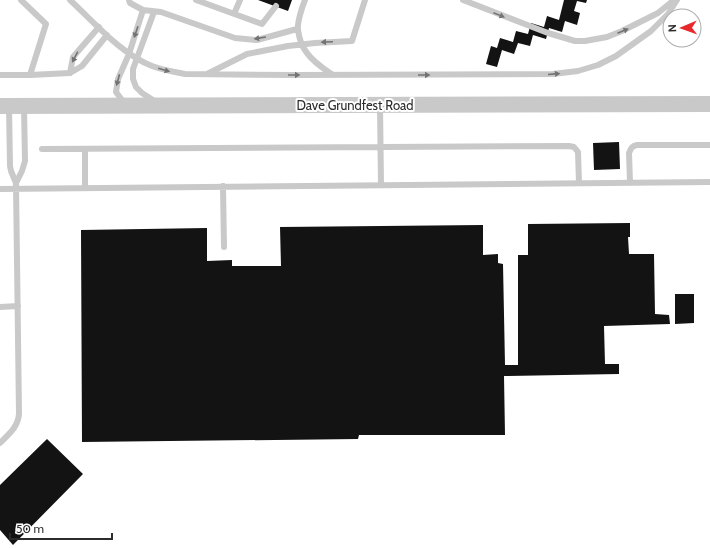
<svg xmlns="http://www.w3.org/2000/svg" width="710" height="549" viewBox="0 0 710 549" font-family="Cabin,sans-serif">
	<rect width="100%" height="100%" fill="#fff"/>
	<path fill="#131313" d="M 258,0 L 292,0 L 288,11 Z
		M 564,0 L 587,0 L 586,3 L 577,1 L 574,11 L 580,13 L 577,25 L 565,21 L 562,32 L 549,28 L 546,39 L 533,35 L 530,46 L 518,43 L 514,54 L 502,50 L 497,67 L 486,64 L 491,46 L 497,48 L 500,38 L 513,42 L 516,31 L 528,34 L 531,23 L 544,27 L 547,16 L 559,20 Z
		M 619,142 L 620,169 L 594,170 L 593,143 Z
		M 630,223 L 630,237 L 628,237 L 629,254 L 654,254 L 655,314 L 669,315 L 670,324 L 604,326 L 605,364 L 619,364 L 619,374 L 504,376 L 505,435 L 359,435 L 358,439 L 82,442 L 81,230 L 207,228 L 207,261 L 232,260 L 232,266 L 281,266 L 280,227 L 483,225 L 483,255 L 498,254 L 498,263 L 503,264 L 505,365 L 518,365 L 518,255 L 528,255 L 528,224 Z
		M 675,294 L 694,294 L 694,323 L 675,324 Z
		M 47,439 L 83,474 L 13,545 L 0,530 L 0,485 Z"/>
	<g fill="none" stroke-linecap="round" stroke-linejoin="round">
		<path stroke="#c9c9c9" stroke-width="6" d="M 70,0 C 95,23 121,54 152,66 C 163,70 174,72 185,74 L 294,75 L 553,74 L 578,71 L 598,65 L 616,56 L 651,31 L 668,14 L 677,0
			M 129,0 L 130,3 L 143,10 L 161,12 L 235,38 L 257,40 L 297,29
			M 196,0 L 262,24 L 276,6
			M 305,0 C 302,7 297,23 298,30 C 299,37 302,47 307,53 C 313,62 324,69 333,75
			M 463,0 L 548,33 L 575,41 L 585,41 L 607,37 L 622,31 L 658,13 L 674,0
			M 154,12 L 133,69 L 133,79 L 136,87 L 142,93 L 156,102
			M 234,14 L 240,0
			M 99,27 L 73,57 L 70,73 L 82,66 L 107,35
			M 207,74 L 247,54 L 288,46 L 315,43 L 352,41 L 365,0
			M 0,75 L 30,75 L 46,24 L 21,0
			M 30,75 L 70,73
			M 125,104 L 116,92 L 118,79 L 129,54 L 143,10
			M 380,105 L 381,185
			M 42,149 L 569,146 L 574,147 L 578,152 L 579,183
			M 85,149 L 85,188
			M 16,183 L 22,171 L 25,161 L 24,107
			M 630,183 L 629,153 C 631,148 632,146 637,145 L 710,145
			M 223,186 L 224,247
			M 0,189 L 710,182
			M 0,307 L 18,306
			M 0,443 C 9,434 18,427 19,414 L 16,183 L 11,171 L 10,166 L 9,106"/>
		<path stroke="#c9c9c9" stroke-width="16" d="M 0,106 L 710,104"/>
	</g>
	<defs><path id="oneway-solid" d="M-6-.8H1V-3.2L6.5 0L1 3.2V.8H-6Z"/></defs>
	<g fill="#737373">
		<use href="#oneway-solid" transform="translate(499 15) rotate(22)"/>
		<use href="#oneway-solid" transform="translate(623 31) rotate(-23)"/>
		<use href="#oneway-solid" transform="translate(136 32) rotate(109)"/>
		<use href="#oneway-solid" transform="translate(260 38) rotate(171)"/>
		<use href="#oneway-solid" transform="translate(327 42) rotate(177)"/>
		<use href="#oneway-solid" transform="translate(75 57) rotate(118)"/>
		<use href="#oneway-solid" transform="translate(164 70) rotate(16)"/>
		<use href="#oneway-solid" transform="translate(554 74) rotate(-5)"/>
		<use href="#oneway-solid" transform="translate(294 75)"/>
		<use href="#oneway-solid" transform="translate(424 75)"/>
		<use href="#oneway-solid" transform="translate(118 80) rotate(105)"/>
	</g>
	<g text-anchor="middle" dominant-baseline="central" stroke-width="4" stroke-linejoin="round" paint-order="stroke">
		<g font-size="13" fill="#2c2c2c" stroke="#fff">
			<text x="355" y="105">Dave Grundfest Road</text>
		</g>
	</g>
	<g transform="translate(682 28) rotate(268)"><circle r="19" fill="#ffffff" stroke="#ababab"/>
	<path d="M0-3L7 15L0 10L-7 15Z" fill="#e7292d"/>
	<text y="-6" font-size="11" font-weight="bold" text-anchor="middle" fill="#2c2c2c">N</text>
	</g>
	<path d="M10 533v6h102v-6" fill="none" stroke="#2c2c2c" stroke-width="2"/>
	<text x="16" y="533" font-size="12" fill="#2c2c2c" stroke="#ffffff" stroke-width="3" paint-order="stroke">50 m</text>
</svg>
